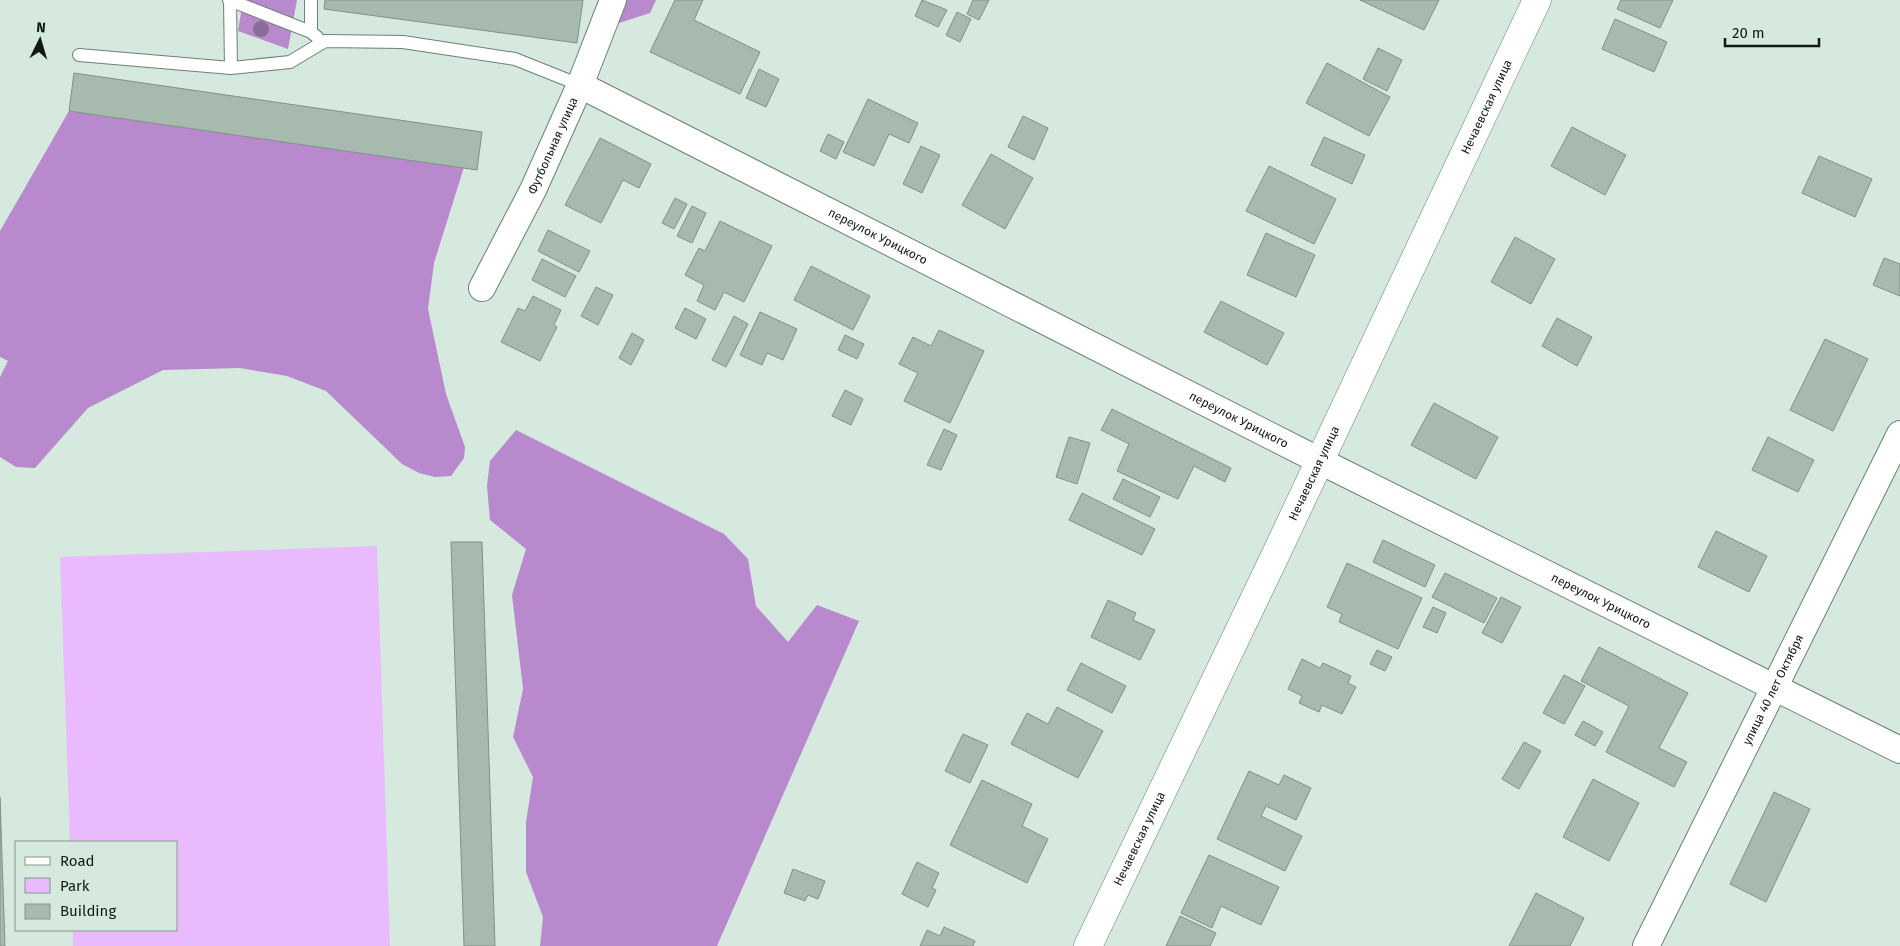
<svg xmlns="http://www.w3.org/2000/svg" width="1900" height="946" viewBox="0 0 1900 946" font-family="'Fira Sans',sans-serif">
	<rect width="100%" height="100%" fill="#d5e9df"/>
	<path fill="#eabaff" d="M 377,546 L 390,946 L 73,946 L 73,930 L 176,930 L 176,842 L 70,842 L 60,557 Z"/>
	<path fill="#b989cd" d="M 243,0 L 297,0 L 288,49 L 238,31 Z
		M 627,0 L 656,0 L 650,13 L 616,24 Z
		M 69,111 L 464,167 L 434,263 L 428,309 L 446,394 L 465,447 L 464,458 L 451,476 L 435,477 L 419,473 L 402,464 L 326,391 L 287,376 L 240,368 L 163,370 L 88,408 L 35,468 L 16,467 L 0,457 L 0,377 L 8,361 L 0,357 L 0,231 Z
		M 516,430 L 724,534 L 748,559 L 756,606 L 788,642 L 817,605 L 859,621 L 717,946 L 540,946 L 543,917 L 526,872 L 526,822 L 533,777 L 513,737 L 523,689 L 512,595 L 526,549 L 490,520 L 487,486 L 490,461 Z"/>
	<path fill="#a6bab0" stroke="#7f9289" d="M 325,0 L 583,0 L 577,43 L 324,9 Z
		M 675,0 L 703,0 L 694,20 L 760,52 L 740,94 L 650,52 Z
		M 922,0 L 947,10 L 938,27 L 915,16 Z
		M 973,0 L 989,0 L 979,20 L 967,14 Z
		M 1360,0 L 1439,0 L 1424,30 Z
		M 1621,0 L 1673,0 L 1660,28 L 1617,9 Z
		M 957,12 L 971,19 L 960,42 L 946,35 Z
		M 1615,19 L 1667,42 L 1654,72 L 1602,49 Z
		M 1378,48 L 1402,60 L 1387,91 L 1363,79 Z
		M 1327,63 L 1390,97 L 1369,136 L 1306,103 Z
		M 759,69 L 779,79 L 766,107 L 746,98 Z
		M 74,73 L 482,132 L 477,170 L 69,111 Z
		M 868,99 L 918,123 L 909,143 L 889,134 L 874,166 L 843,152 Z
		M 1023,116 L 1048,128 L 1034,160 L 1008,147 Z
		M 1572,127 L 1626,155 L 1605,195 L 1551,166 Z
		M 828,134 L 844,142 L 836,159 L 820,151 Z
		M 1324,137 L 1365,155 L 1352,184 L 1311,165 Z
		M 600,138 L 651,164 L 639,188 L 623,180 L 601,223 L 565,205 Z
		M 921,146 L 940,155 L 922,193 L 903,184 Z
		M 991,154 L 1033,178 L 1005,229 L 962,205 Z
		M 1819,156 L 1872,179 L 1855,217 L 1802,193 Z
		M 1269,166 L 1336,199 L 1314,244 L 1246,211 Z
		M 675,198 L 687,204 L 674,229 L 662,223 Z
		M 692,206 L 706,213 L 692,243 L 677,236 Z
		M 720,221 L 772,246 L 744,302 L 724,292 L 715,310 L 697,301 L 704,285 L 685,275 L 699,248 L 705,251 Z
		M 548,230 L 590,251 L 579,272 L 538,251 Z
		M 1266,233 L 1315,255 L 1296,297 L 1247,275 Z
		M 1515,237 L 1555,259 L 1531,304 L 1491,282 Z
		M 1884,258 L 1900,264 L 1900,296 L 1873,285 Z
		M 542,259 L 576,276 L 565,297 L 532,280 Z
		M 811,266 L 870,296 L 853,330 L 794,300 Z
		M 596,287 L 613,295 L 598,325 L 581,316 Z
		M 533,296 L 561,310 L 554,325 L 557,327 L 540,361 L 501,342 L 518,308 L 525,311 Z
		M 1221,301 L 1284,333 L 1267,365 L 1204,332 Z
		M 685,308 L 706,319 L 696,339 L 675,328 Z
		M 760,312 L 797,329 L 783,360 L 767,353 L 762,365 L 740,355 Z
		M 734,316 L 748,324 L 726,367 L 712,360 Z
		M 1557,318 L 1592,337 L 1577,366 L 1542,346 Z
		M 939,330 L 984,351 L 950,423 L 904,401 L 918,373 L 899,364 L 913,337 L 931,346 Z
		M 632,333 L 644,340 L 631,365 L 619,358 Z
		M 845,335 L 864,344 L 857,359 L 838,350 Z
		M 1825,339 L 1868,359 L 1833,431 L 1790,410 Z
		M 845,390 L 863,399 L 851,425 L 832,416 Z
		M 1434,403 L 1498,437 L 1476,479 L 1411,445 Z
		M 1112,409 L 1231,468 L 1225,482 L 1194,466 L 1178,499 L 1117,471 L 1129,444 L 1101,430 Z
		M 944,429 L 957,435 L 941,470 L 927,465 Z
		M 1069,437 L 1090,443 L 1077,484 L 1056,477 Z
		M 1768,437 L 1814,460 L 1798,492 L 1752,470 Z
		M 1123,479 L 1160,497 L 1150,517 L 1113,499 Z
		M 1082,493 L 1155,529 L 1142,555 L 1069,520 Z
		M 1716,531 L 1767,556 L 1749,592 L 1698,567 Z
		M 1383,540 L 1435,565 L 1425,587 L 1373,562 Z
		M 451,542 L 482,542 L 495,946 L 464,946 Z
		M 1347,563 L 1422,598 L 1398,649 L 1339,622 L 1342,614 L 1327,607 Z
		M 1445,573 L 1497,598 L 1484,623 L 1432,597 Z
		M 1501,597 L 1521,607 L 1502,643 L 1482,633 Z
		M 1108,600 L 1136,613 L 1133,620 L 1155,630 L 1140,660 L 1091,637 Z
		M 1433,607 L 1446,613 L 1437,633 L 1423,627 Z
		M 1599,647 L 1688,693 L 1659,748 L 1687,762 L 1674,787 L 1606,752 L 1629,706 L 1581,681 Z
		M 1377,650 L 1392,657 L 1385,671 L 1370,664 Z
		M 1302,659 L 1320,668 L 1323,663 L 1351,676 L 1348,683 L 1356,687 L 1342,714 L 1322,705 L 1319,712 L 1299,703 L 1302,696 L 1288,689 Z
		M 1081,663 L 1126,686 L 1112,713 L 1067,690 Z
		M 1564,675 L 1585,686 L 1564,724 L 1543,713 Z
		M 1057,707 L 1103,731 L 1078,778 L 1011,744 L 1027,713 L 1048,724 Z
		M 1583,721 L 1603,732 L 1595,746 L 1575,735 Z
		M 963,734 L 988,745 L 970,783 L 945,771 Z
		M 1524,742 L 1541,751 L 1519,789 L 1502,779 Z
		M 1249,771 L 1279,785 L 1284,775 L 1311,788 L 1296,820 L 1266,806 L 1261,816 L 1302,836 L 1285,871 L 1217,839 Z
		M 1593,779 L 1639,803 L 1609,861 L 1563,837 Z
		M 982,780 L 1032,804 L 1022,826 L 1048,839 L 1027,883 L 950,845 Z
		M 1774,792 L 1810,809 L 1766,902 L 1730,884 Z
		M 0,797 L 5,946 L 0,946 Z
		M 1209,855 L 1279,887 L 1261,925 L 1221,906 L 1212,928 L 1181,913 Z
		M 917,862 L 939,873 L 932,888 L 936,890 L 928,907 L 902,894 Z
		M 793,869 L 825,881 L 818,899 L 808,895 L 805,901 L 784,893 Z
		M 1536,893 L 1584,918 L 1570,946 L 1509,946 Z
		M 1180,916 L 1216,933 L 1210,946 L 1166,946 Z
		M 944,927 L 975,941 L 973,946 L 920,946 L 927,930 L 940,936 Z"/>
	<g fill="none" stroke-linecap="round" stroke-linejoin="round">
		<defs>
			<path id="service" d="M 229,0 L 311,32
				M 230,0 L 231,68
				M 311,0 L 311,32 L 317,37
				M 79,55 L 231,68 L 290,62 L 325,41 L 403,42 L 515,59 L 580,85"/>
			<g id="minor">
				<path id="s1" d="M 580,85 L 1320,461 L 1900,750"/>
				<path id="s2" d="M 482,288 L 533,190 L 580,85 L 613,0"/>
				<path id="s3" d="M 1646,946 L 1900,434"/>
			</g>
			<g id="tertiary">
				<path id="s4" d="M 1088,946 L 1274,558 L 1537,0"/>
			</g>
		</defs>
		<use href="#service" stroke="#6d7f77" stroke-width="14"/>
		<use href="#minor" stroke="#6d7f77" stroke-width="28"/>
		<use href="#tertiary" stroke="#6d7f77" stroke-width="29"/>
		<use href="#service" stroke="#fff" stroke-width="12"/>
		<use href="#minor" stroke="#fff" stroke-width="26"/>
		<use href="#tertiary" stroke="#fff" stroke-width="28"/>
	</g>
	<circle fill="#896e99" cx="261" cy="29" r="8"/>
	<g text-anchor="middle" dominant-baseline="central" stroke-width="4" stroke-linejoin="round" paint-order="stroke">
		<g font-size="12" fill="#121915" stroke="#d5e9df">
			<text stroke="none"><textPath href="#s4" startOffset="929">Нечаевская улица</textPath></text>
			<text stroke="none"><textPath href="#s2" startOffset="159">Футбольная улица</textPath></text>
			<text stroke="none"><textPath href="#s1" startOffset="334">переулок Урицкого</textPath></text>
			<text stroke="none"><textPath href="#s1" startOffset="739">переулок Урицкого</textPath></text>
			<text stroke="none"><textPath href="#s4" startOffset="524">Нечаевская улица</textPath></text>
			<text stroke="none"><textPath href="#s1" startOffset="1144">переулок Урицкого</textPath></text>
			<text stroke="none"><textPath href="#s3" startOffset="286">улица 40 лет Октября</textPath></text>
			<text stroke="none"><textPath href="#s4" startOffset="119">Нечаевская улица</textPath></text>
		</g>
	</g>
	<rect x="15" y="841" width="162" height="90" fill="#d5e9df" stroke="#87968e"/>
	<rect x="25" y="857" width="25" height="8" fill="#ffffff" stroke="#87968e"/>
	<text x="60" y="866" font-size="15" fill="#121915">Road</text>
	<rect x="25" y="878" width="25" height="15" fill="#eabaff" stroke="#87968e"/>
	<text x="60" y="891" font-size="15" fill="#121915">Park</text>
	<rect x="25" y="904" width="25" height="15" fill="#a6bab0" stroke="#87968e"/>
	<text x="60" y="916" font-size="15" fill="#121915">Building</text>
	<g transform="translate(40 40) rotate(5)" stroke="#d5e9df" stroke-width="4" paint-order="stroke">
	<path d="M0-4L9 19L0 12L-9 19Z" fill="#121915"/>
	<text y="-8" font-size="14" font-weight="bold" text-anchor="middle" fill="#121915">N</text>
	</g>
	<path d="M1725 38v8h94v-8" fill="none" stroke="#121915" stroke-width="2.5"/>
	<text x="1732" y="38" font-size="15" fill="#121915" stroke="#d5e9df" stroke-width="4" paint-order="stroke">20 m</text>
</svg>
